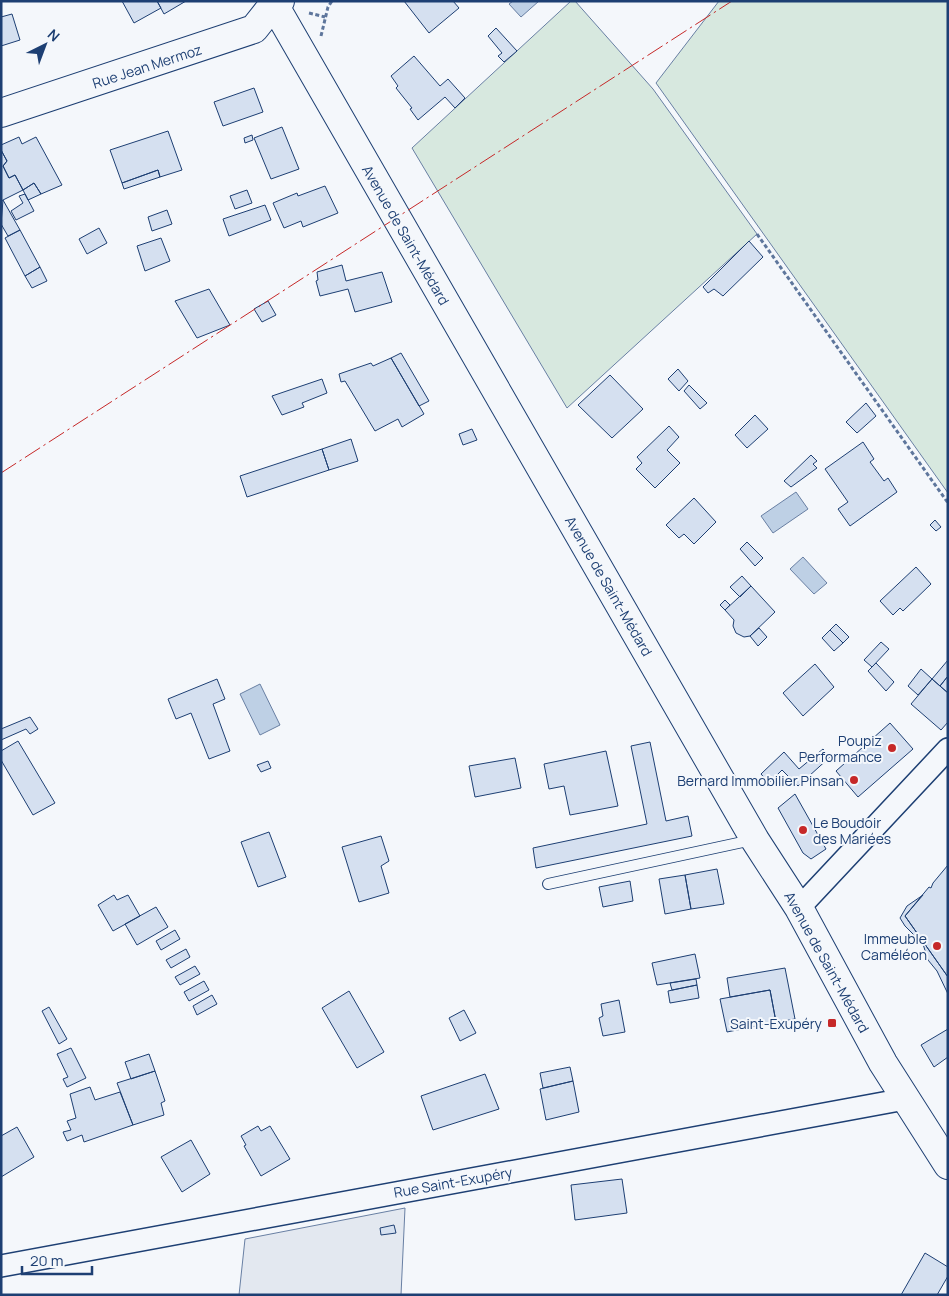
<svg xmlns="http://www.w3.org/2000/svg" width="949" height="1296" viewBox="0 0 949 1296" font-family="Manrope,sans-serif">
	<rect width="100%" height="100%" fill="#f4f7fb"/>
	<path fill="#d7e8df" stroke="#687fa3" d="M 571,1 L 575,1 L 653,89 L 757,234 L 567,408 L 412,148 Z
		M 719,1 L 948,1 L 948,493 L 656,83 Z"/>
	<path fill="#e3e8f0" stroke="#687fa3" d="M 405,1208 L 401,1295 L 239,1295 L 245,1239 Z"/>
	<path fill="#bed0e5" stroke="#687fa3" d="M 513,1 L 539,1 L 521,17 L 509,4 Z
		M 796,492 L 808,509 L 773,533 L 761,516 Z
		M 803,557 L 827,583 L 814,594 L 790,569 Z
		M 260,684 L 280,725 L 260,735 L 240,694 Z"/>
	<path fill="#d5e0f0" stroke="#1d3f73" d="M 122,1 L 157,1 L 161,8 L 134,23 Z
		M 157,1 L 186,1 L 164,14 Z
		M 404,1 L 453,1 L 459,8 L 429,33 Z
		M 12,14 L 20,40 L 1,46 L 1,17 Z
		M 496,28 L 517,51 L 504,62 L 498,56 L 502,53 L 488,36 Z
		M 414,56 L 440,86 L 448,79 L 465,98 L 455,108 L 445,97 L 418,120 L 410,109 L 412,108 L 396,88 L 398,86 L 391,76 Z
		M 254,88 L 263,112 L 223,126 L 214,102 Z
		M 282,127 L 299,169 L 271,179 L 254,138 Z
		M 168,131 L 182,170 L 160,177 L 158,170 L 122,183 L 110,150 Z
		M 252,135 L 253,140 L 245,143 L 244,138 Z
		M 19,137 L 22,144 L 36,137 L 62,185 L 41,194 L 34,183 L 23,190 L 15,175 L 9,178 L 3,166 L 7,161 L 1,150 L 1,145 Z
		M 1,150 L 7,161 L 3,166 L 9,178 L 15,175 L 23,190 L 1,201 Z
		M 158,170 L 160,177 L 124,189 L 122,183 Z
		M 34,183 L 41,194 L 28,200 L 23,190 Z
		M 325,186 L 338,213 L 303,227 L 301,221 L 284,228 L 273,203 L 297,193 L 298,196 Z
		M 247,190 L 252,203 L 235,209 L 230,196 Z
		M 25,194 L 34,211 L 16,220 L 11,211 L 23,203 L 19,196 Z
		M 3,200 L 20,230 L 8,236 L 1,224 Z
		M 265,205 L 271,220 L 229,236 L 223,219 Z
		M 167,210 L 172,224 L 152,231 L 148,217 Z
		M 99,228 L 107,243 L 87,254 L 79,239 Z
		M 20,230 L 40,267 L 25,276 L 5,238 Z
		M 161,238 L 170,261 L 145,271 L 137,246 Z
		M 749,241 L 763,257 L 723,296 L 714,289 L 708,293 L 703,287 Z
		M 342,265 L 346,281 L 382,272 L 392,302 L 355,312 L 348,289 L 320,296 L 316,281 L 318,280 L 317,272 Z
		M 40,267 L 47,281 L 32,288 L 25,276 Z
		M 209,289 L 230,325 L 197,338 L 175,301 Z
		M 268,301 L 276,315 L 262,322 L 254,309 Z
		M 401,353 L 429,401 L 419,406 L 391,358 Z
		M 391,358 L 424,414 L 402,427 L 398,419 L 375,431 L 345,381 L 341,382 L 339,374 L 371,363 L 373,366 Z
		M 678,369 L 688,381 L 679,391 L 668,379 Z
		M 610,375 L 643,409 L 612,438 L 578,405 Z
		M 322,379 L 327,393 L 302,403 L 304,407 L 282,415 L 272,396 Z
		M 689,385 L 707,403 L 700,409 L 684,391 Z
		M 866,403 L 876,416 L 857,433 L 846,422 Z
		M 755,415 L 768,429 L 747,448 L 735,435 Z
		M 669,426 L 679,437 L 667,450 L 680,463 L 655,488 L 636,469 L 642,463 L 637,457 Z
		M 472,429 L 477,440 L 463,445 L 459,434 Z
		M 351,439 L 358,461 L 329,470 L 322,449 Z
		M 863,442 L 874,459 L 870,462 L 884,481 L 888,478 L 897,492 L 850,526 L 838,509 L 848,502 L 825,469 Z
		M 322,449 L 329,470 L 247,497 L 240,476 Z
		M 811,455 L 817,461 L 813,464 L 817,468 L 791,487 L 784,481 Z
		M 694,498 L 716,522 L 694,544 L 684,534 L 679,538 L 666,525 Z
		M 935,520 L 941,527 L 936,531 L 930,525 Z
		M 747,542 L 763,558 L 755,566 L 740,549 Z
		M 916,567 L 931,584 L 903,611 L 900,608 L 893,615 L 880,601 Z
		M 742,576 L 751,586 L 740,597 L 730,587 Z
		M 751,586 L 775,612 L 750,636 L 744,637 L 736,633 L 733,626 L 734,620 L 725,610 Z
		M 725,600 L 730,605 L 725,610 L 720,605 Z
		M 836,624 L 849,637 L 843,643 L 830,630 Z
		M 759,628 L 767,637 L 758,646 L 750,636 Z
		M 830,630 L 843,643 L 834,651 L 822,638 Z
		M 881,642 L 889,649 L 872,667 L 864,660 Z
		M 948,660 L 948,676 L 940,686 L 932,679 Z
		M 876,663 L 894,682 L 886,691 L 868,671 Z
		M 815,664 L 834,687 L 803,716 L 783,693 Z
		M 921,669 L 932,679 L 918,695 L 908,686 Z
		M 948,676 L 948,693 L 940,686 Z
		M 217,679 L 225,699 L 213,704 L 230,751 L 209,759 L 191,713 L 176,719 L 168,699 Z
		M 932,679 L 948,693 L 948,722 L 941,730 L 911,704 Z
		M 30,717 L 38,729 L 30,734 L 26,729 L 1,740 L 1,729 Z
		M 890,723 L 913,749 L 858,797 L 836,771 Z
		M 18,741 L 55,803 L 33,815 L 1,760 L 1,751 Z
		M 650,742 L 666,821 L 688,816 L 692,836 L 536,868 L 533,848 L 647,824 L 631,746 Z
		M 823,749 L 830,757 L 798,786 L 782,770 L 769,783 L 761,774 L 784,752 L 799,769 Z
		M 606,751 L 618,806 L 570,815 L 564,786 L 549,789 L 544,764 Z
		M 515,758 L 521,788 L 475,797 L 469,766 Z
		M 268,761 L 271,768 L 261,772 L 257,765 Z
		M 795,794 L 826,849 L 811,859 L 803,853 L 778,808 Z
		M 269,832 L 286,877 L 258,887 L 241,842 Z
		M 381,836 L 389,861 L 381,866 L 389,893 L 359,902 L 342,847 Z
		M 948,865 L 948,977 L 905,916 L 929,887 L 931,888 L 933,883 Z
		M 717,869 L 724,904 L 691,909 L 685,875 Z
		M 685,875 L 691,909 L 665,914 L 659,879 Z
		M 630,881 L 633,901 L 603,907 L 599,887 Z
		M 114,895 L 117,900 L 128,895 L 140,916 L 113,931 L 98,905 Z
		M 923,895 L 905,916 L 948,977 L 948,994 L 937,971 L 928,960 L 923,944 L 905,926 L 900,918 L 907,906 Z
		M 156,907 L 168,927 L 137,945 L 125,924 Z
		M 175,930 L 180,939 L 161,950 L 156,941 Z
		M 186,949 L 190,957 L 171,968 L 166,960 Z
		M 695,954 L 700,978 L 657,985 L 652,963 Z
		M 195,966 L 200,974 L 180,985 L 175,977 Z
		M 785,968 L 795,1019 L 776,1022 L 770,990 L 730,997 L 727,978 Z
		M 696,979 L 697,985 L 672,990 L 670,983 Z
		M 204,981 L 209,990 L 189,1001 L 184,992 Z
		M 697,985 L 699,998 L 670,1003 L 668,991 Z
		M 770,990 L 776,1022 L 727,1032 L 720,999 Z
		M 349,991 L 384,1052 L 357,1068 L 322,1008 Z
		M 212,995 L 217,1004 L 197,1015 L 193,1006 Z
		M 619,1000 L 625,1032 L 603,1036 L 599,1018 L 603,1016 L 601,1004 Z
		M 49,1007 L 67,1039 L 59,1044 L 42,1011 Z
		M 464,1010 L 476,1033 L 460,1041 L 449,1018 Z
		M 948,1029 L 948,1057 L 934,1067 L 921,1045 Z
		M 71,1048 L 86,1078 L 67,1087 L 63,1079 L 68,1077 L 57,1054 Z
		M 149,1054 L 155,1071 L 131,1079 L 125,1062 Z
		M 570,1067 L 573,1081 L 543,1088 L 540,1073 Z
		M 155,1071 L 165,1101 L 161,1103 L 164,1115 L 133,1125 L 117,1083 Z
		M 485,1074 L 499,1109 L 433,1130 L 421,1096 Z
		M 573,1081 L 579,1112 L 546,1120 L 540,1089 Z
		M 90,1087 L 95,1100 L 120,1092 L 133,1125 L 84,1142 L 82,1135 L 67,1141 L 63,1132 L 71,1130 L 67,1121 L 76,1118 L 70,1094 Z
		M 258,1126 L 261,1131 L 270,1126 L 290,1159 L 261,1176 L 244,1146 L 246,1145 L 241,1136 Z
		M 17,1127 L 34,1157 L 1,1177 L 1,1136 Z
		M 191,1140 L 210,1174 L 182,1192 L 161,1157 Z
		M 622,1179 L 627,1213 L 575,1220 L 571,1185 Z
		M 394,1225 L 396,1233 L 381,1235 L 380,1228 Z
		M 925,1253 L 948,1267 L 948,1276 L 937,1295 L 901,1295 Z"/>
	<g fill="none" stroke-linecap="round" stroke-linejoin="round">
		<defs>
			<path id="lane" d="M 548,884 L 752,840"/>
			<path id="street" d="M 799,908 L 948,749
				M 1,1266 L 905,1099"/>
			<path id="secondary" d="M 272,1 L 755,840 L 799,908 L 883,1063 L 948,1165
				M 1,113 L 254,29 L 273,5 L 280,1"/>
		</defs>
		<use href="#lane" stroke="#1d3f73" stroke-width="12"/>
		<use href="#street" stroke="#1d3f73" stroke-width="24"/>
		<use href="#secondary" stroke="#1d3f73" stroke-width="30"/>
		<path stroke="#5e769c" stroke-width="3" stroke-dasharray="4 2.5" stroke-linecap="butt" d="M 309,13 L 325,17
			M 321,36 L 328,7 L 332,1
			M 757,234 L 948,503"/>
		<use href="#lane" stroke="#f4f7fb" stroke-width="10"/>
		<use href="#street" stroke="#f4f7fb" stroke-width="21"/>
		<use href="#secondary" stroke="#f4f7fb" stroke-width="28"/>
		<path stroke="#c62828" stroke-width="1" stroke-dasharray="18 4 2.5 4" stroke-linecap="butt" d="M 1,473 L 732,1"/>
	</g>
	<g fill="#c62828" stroke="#f4f7fb" stroke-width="2">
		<circle cx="892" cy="748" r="5"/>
		<circle cx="854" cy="780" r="5"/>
		<circle cx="803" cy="830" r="5"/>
		<circle cx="937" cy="946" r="5"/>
		<rect x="827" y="1018" width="10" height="10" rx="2.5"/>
	</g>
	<g text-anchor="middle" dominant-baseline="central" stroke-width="4" stroke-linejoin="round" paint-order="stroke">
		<g font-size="14" fill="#1d3f73" stroke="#f4f7fb">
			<text transform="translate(147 66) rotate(-18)">Rue Jean Mermoz</text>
			<text transform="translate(406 235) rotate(60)">Avenue de Saint-Médard</text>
			<text transform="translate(609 586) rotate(60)">Avenue de Saint-Médard</text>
			<text transform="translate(827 962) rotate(61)">Avenue de Saint-Médard</text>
			<text transform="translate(453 1182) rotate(-10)">Rue Saint-Exupéry</text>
		</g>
		<g font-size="14" fill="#1d3f73" stroke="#f4f7fb" text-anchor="end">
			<text x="882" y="740">Poupiz<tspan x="882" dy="16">Performance</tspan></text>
			<text x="844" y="780">Bernard Immobilier Pinsan</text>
			<text x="813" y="822" text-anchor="start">Le Boudoir<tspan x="813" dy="16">des Mariées</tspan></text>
			<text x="927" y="938">Immeuble<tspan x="927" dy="16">Caméléon</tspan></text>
			<text x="822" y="1023">Saint-Exupéry</text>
		</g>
	</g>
	<rect width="949" height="1296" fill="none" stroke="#1d3f73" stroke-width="5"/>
	<g transform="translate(45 45) rotate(42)" stroke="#f4f7fb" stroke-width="4" paint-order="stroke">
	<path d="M0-4L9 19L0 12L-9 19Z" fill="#1d3f73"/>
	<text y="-8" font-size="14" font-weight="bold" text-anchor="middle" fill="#1d3f73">N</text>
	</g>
	<path d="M22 1266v8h70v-8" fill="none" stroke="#1d3f73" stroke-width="2.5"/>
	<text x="30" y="1266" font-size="15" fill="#1d3f73" stroke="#f4f7fb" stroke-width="4" paint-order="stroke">20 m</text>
</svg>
